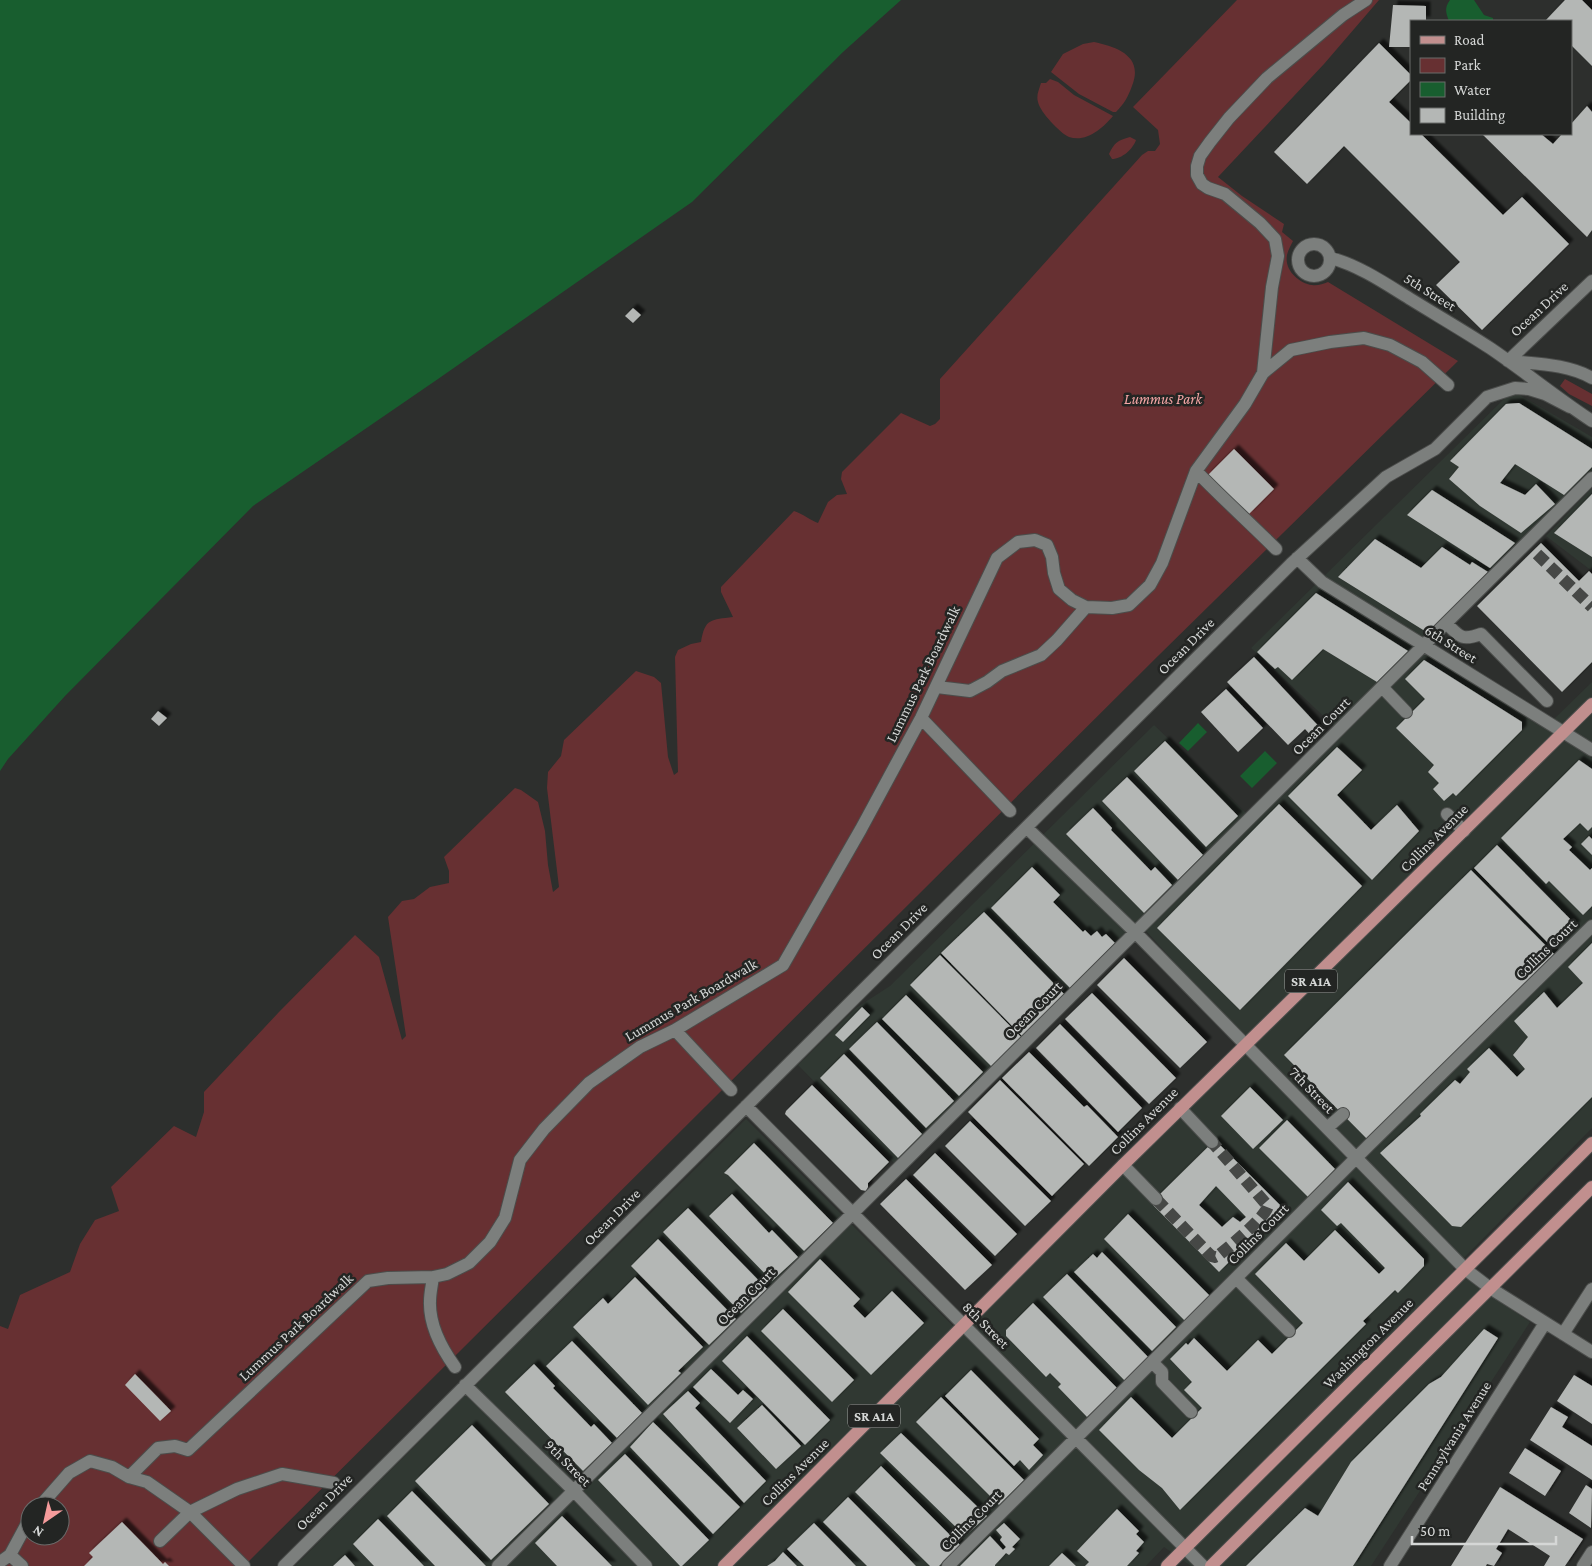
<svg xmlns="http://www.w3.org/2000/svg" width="1592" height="1566" viewBox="0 0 1592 1566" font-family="'Crimson Pro',serif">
	<defs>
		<filter id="shadow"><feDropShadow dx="4.5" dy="-4.5" stdDeviation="1" flood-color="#0009"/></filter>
	</defs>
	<rect width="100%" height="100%" fill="#2d2f2d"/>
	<path fill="#303832" d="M 1518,394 L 1592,437 L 1592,472 L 1416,648 L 1592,758 L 1592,1128 L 1453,1269 L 1530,1322 L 1371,1566 L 1191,1566 L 1164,1547 L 1146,1566 L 954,1566 L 1066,1441 L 941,1566 L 295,1566 L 464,1397 L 746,1119 L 953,1326 L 1251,1047 L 1137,921 L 896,1165 L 798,1065 L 856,1008 L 890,986 L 1154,725 L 1246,813 L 1334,726 L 1251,648 L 1505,398 Z
		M 1592,488 L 1592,571 L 1546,536 Z
		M 1592,682 L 1592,744 L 1553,720 Z"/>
	<path fill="#673032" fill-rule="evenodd" d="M 1237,0 L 1379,0 L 1324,64 L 1218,177 L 1242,196 L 1284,224 L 1282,232 L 1293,241 C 1291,245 1288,250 1287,255 C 1284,270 1299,283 1312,285 C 1317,286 1323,284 1328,282 L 1458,361 L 1159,655 L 244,1566 L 0,1566 L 0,1326 L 8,1329 L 20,1295 L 70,1272 L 80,1244 L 95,1220 L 119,1211 L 111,1187 L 174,1126 L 196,1137 L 204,1112 L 204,1092 L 279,1012 L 355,935 L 379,957 L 402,1040 L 406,1036 L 388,917 L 402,901 L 414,899 L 430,887 L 449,883 L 449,871 L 444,857 L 515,788 L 521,790 L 538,802 L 545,831 L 548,865 L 553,892 L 559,887 L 547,788 L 548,772 L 561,756 L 564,740 L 636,671 L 654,677 L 661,683 L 668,757 L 674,775 L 678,772 L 675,657 L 678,650 L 691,644 L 701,642 C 705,618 711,620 733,617 L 721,592 L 721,587 L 794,511 C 803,514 810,520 818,523 L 828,502 L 837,495 L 847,494 L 841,479 L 842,472 L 901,413 L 930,426 L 935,424 L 940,419 L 940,379 L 1142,155 L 1148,151 L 1155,151 L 1160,144 L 1158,130 L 1133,107 ZM 30,1506 L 60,1506 L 60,1536 L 30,1536 Z
		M 1094,42 C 1117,47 1144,56 1132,86 C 1128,97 1124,104 1116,112 L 1113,112 L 1079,94 L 1051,72 L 1063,54 L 1083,44 Z
		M 1050,79 L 1058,82 L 1074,95 L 1113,116 C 1103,128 1086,143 1069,137 C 1060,133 1040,112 1038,102 C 1036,95 1039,90 1041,83 L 1046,83 Z
		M 1130,137 L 1136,140 C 1133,149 1122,159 1112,159 L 1109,154 C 1114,143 1118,140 1130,137 Z
		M 1565,379 L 1592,394 L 1592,406 L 1569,394 L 1560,386 Z"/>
	<path fill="#185e2f" d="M 0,0 L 901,0 L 843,52 L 692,202 L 438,379 L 253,506 L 65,696 L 8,759 L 0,771 Z
		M 1450,0 L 1474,0 L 1484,15 L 1493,18 L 1493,21 L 1449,21 C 1446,13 1444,8 1450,0 Z
		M 1198,723 L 1207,732 L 1188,751 L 1179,743 Z
		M 1265,751 L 1277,763 L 1252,788 L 1240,776 Z"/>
	<path fill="#b4b7b5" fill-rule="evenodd" filter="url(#shadow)" d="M 1565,0 L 1582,0 L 1592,10 L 1592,66 L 1571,45 L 1571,21 L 1547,21 L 1546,20 Z
		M 1393,5 L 1426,6 L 1426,21 L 1411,21 L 1411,47 L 1389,47 Z
		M 1379,43 L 1411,75 L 1411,80 L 1389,102 L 1411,123 L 1411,134 L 1421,134 L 1503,215 L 1522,197 L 1569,244 L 1482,330 L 1436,285 L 1460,262 L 1344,146 L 1307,184 L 1274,152 Z
		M 1587,106 L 1592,112 L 1592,230 L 1587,237 L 1482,134 L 1541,134 L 1553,144 L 1562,134 L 1571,134 L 1571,124 Z
		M 633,308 L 641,315 L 633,323 L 625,316 Z
		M 1519,403 L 1592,449 L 1592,467 L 1564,495 L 1515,464 L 1500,483 L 1525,495 L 1536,484 L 1555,504 L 1521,533 L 1480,506 L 1449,479 L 1459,467 L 1450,461 L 1506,404 Z
		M 1234,449 L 1274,489 L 1248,515 L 1207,476 Z
		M 1432,490 L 1515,543 L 1490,568 L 1407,515 Z
		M 1592,494 L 1592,557 L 1554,533 Z
		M 1375,539 L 1421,568 L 1442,547 L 1470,565 L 1472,562 L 1488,572 L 1428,633 L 1338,577 Z
		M 1541,543 L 1579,581 L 1589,571 L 1592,574 L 1592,662 L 1562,692 L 1477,606 Z
		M 1316,593 L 1408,651 L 1377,682 L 1323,649 L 1292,680 L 1278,667 L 1275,669 L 1257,652 Z
		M 1254,657 L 1324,732 L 1316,741 L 1305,729 L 1288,745 L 1227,682 Z
		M 1424,660 L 1522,722 L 1522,730 L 1456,796 L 1453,793 L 1444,801 L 1433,789 L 1439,783 L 1428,772 L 1434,765 L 1396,728 L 1425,699 L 1405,679 Z
		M 1226,689 L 1263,728 L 1238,752 L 1201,712 Z
		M 158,711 L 167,718 L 159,726 L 151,719 Z
		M 1165,741 L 1238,816 L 1206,847 L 1134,771 Z
		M 1337,747 L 1362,770 L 1337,795 L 1371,830 L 1397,805 L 1419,831 L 1372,880 L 1288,796 Z
		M 1579,760 L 1592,769 L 1592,827 L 1588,831 L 1580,823 L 1563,839 L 1572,847 L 1569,850 L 1590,870 L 1592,868 L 1592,906 L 1583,915 L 1549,881 L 1546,884 L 1501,838 Z
		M 1127,777 L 1203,855 L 1178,880 L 1102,801 Z
		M 1279,804 L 1362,886 L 1240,1010 L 1157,928 Z
		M 1093,808 L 1112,828 L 1111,830 L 1151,871 L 1155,867 L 1172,885 L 1144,913 L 1066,834 Z
		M 1589,836 L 1592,839 L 1592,855 L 1581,844 Z
		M 1497,845 L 1576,925 L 1553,948 L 1474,868 Z
		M 1032,867 L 1060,895 L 1053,902 L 1083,932 L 1085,930 L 1091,936 L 1097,931 L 1102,937 L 1106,934 L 1115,943 L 1070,988 L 991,908 Z
		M 1471,870 L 1556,956 L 1369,1141 L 1284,1055 Z
		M 984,912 L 1065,995 L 1022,1036 L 941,953 Z
		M 1592,943 L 1592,1097 L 1461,1227 L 1452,1226 L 1380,1153 L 1421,1116 L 1420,1114 L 1455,1080 L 1460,1084 L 1470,1072 L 1467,1069 L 1489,1048 L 1517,1077 L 1525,1069 L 1513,1055 L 1528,1037 L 1514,1021 L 1544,992 L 1557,1008 L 1583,983 L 1568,967 Z
		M 940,955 L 1022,1038 L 992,1067 L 910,985 Z
		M 1124,958 L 1207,1042 L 1180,1068 L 1097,985 Z
		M 1092,993 L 1176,1078 L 1149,1104 L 1065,1019 Z
		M 906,995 L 983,1072 L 959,1096 L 882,1019 Z
		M 862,1007 L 870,1015 L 843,1042 L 835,1035 Z
		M 877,1022 L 954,1101 L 926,1128 L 849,1049 Z
		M 1060,1024 L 1142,1108 L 1118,1132 L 1036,1048 Z
		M 1029,1052 L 1084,1107 L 1087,1105 L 1118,1137 L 1089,1166 L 1002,1078 Z
		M 844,1054 L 922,1134 L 898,1158 L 820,1078 Z
		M 1000,1080 L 1084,1164 L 1052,1196 L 968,1112 Z
		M 812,1085 L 889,1162 L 868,1183 L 868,1187 L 866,1191 L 861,1190 L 785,1114 L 786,1111 Z
		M 1250,1087 L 1283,1120 L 1253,1149 L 1221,1116 Z
		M 1287,1120 L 1335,1169 L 1308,1197 L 1259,1148 Z
		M 970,1121 L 1051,1201 L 1025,1226 L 945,1146 Z
		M 1215,1140 L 1283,1208 L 1219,1272 L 1151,1203 ZM 1216,1186 L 1246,1217 L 1240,1222 L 1233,1217 L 1222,1227 L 1199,1205 Z
		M 754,1143 L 833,1223 L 804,1251 L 728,1175 L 724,1173 Z
		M 935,1153 L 1017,1234 L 995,1256 L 913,1175 Z
		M 906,1179 L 992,1265 L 965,1290 L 880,1204 Z
		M 1348,1182 L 1424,1259 L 1424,1266 L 1398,1293 L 1395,1290 L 1363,1321 L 1366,1324 L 1180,1510 L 1162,1488 L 1139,1470 L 1099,1430 L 1131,1397 L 1172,1438 L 1202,1408 L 1184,1390 L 1192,1382 L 1170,1359 L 1186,1343 L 1188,1345 L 1194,1338 L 1227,1371 L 1258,1340 L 1272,1354 L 1303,1323 L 1255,1274 L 1286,1243 L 1304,1261 L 1335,1230 L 1379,1274 L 1385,1268 L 1341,1223 L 1337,1226 L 1321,1210 Z
		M 732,1194 L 769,1233 L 772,1230 L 798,1257 L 772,1281 L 709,1216 Z
		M 688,1208 L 767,1289 L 741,1313 L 663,1232 Z
		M 1128,1214 L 1210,1296 L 1185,1321 L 1104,1239 Z
		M 658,1239 L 736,1319 L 709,1345 L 631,1266 Z
		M 1102,1252 L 1176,1327 L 1152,1351 L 1074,1272 L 1093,1254 L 1097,1258 Z
		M 820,1259 L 860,1299 L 853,1306 L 865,1318 L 892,1291 L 924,1323 L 871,1375 L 788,1292 Z
		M 1067,1274 L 1149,1358 L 1125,1381 L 1043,1297 Z
		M 635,1277 L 703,1347 L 678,1371 L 681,1373 L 648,1405 L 573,1327 L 603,1298 L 608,1304 Z
		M 1033,1303 L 1117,1388 L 1087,1417 L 1058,1387 L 1061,1384 L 1050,1373 L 1046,1377 L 1006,1336 L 1006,1330 Z
		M 783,1309 L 854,1380 L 832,1402 L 761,1331 Z
		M 1484,1329 L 1498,1338 L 1353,1566 L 1246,1566 L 1305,1508 L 1318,1516 L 1351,1462 L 1429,1384 L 1441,1377 Z
		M 747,1336 L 830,1420 L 805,1445 L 722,1361 Z
		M 572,1341 L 642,1413 L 617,1438 L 546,1366 Z
		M 534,1364 L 555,1386 L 553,1388 L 591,1427 L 594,1424 L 612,1443 L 583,1471 L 505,1392 Z
		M 711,1369 L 738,1395 L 743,1390 L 753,1399 L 730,1423 L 693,1387 Z
		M 971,1370 L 1039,1439 L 1033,1445 L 1043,1455 L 1029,1470 L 1020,1460 L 1014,1466 L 945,1396 Z
		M 135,1374 L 171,1411 L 160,1421 L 125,1385 Z
		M 1574,1375 L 1592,1386 L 1592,1424 L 1557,1401 Z
		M 688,1391 L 700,1403 L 695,1408 L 766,1481 L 744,1503 L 663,1414 Z
		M 941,1397 L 1024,1480 L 999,1505 L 916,1422 Z
		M 762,1405 L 801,1446 L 776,1469 L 737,1428 Z
		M 1551,1407 L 1568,1417 L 1562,1427 L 1592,1446 L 1592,1480 L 1530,1440 Z
		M 653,1422 L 740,1507 L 713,1534 L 630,1447 Z
		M 472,1425 L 549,1504 L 491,1560 L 415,1481 Z
		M 901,1433 L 987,1516 L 965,1536 L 880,1453 Z
		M 1525,1448 L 1561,1471 L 1545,1496 L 1509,1473 Z
		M 625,1454 L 709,1540 L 682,1566 L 680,1566 L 598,1480 Z
		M 881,1466 L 960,1545 L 939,1566 L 930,1566 L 855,1492 Z
		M 1586,1485 L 1592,1489 L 1591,1528 L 1569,1513 Z
		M 1500,1487 L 1583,1539 L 1565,1566 L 1544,1566 L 1550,1556 L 1508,1529 L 1496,1549 L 1502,1553 L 1494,1566 L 1487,1564 L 1486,1566 L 1451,1566 Z
		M 412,1491 L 486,1566 L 435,1566 L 387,1516 Z
		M 848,1497 L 916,1566 L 867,1566 L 823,1522 Z
		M 1117,1509 L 1139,1531 L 1136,1534 L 1144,1542 L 1136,1551 L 1139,1553 L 1127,1566 L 1085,1566 L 1089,1562 L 1077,1551 Z
		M 562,1516 L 612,1566 L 557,1566 L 535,1543 Z
		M 378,1519 L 424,1566 L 374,1566 L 353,1544 Z
		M 122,1522 L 163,1564 L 165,1562 L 169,1566 L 84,1566 L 93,1557 L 89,1553 Z
		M 814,1523 L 856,1566 L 804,1566 L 787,1549 Z
		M 1004,1523 L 1020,1539 L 1012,1547 L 1015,1549 L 1009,1555 L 1006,1553 L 995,1565 L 995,1566 L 960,1566 L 990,1536 L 1003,1550 L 1006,1547 L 1000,1540 L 1002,1537 L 996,1530 Z
		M 783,1552 L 797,1566 L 767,1566 L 775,1561 Z
		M 1062,1553 L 1076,1566 L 1049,1566 Z
		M 345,1555 L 355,1566 L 333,1566 Z"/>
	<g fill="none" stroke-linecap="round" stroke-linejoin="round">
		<path stroke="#464846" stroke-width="12" stroke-dasharray="12 6" stroke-linecap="butt" d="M 1537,554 L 1592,607
			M 1156,1199 L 1211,1256 L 1215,1257 L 1219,1255 C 1230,1246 1265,1218 1268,1206 L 1212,1142"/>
		<defs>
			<path id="minor" d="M1298 260a16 16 0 1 1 32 0a16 16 0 1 1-32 0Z
				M 1331,258 C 1360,266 1386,284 1412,300 C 1438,316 1464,331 1490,348 C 1524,371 1557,398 1592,421
				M 1508,361 L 1592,281
				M 1510,361 C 1537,364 1567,364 1592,378
				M 1263,373 L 1272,287 L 1278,256 L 1275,239 L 1260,223 L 1225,194 L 1208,188 L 1202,184 L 1197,175 L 1197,166 L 1200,156 L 1210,142 L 1229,118 L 1267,78 L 1343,15 L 1366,0
				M 1196,471 C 1222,498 1250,523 1276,549
				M 1297,558 L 1322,582 L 1592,750
				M 1447,624 C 1460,637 1462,641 1481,634 L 1547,701
				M 937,687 L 970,691 L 987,682 L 1002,671 L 1041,655 L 1057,640 L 1086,607
				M 1383,688 L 1406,712
				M 921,718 L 1010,811
				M 1447,814 L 1464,831
				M 1027,828 L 1135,932 L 1465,1269 L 1490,1288 L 1592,1352
				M 675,1030 L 731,1090
				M 746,1106 L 1203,1566
				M 1180,1108 L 1212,1142
				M 1327,1128 L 1343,1114
				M 1123,1165 L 1156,1199
				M 433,1277 C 432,1285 430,1293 430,1301 C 429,1324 442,1349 455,1367
				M 1236,1278 L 1289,1331
				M 1563,1334 L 1592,1289
				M 1152,1362 L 1162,1372 L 1162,1382 L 1191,1412
				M 465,1385 L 574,1491 L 646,1566
				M 129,1477 L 147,1482 L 190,1512 L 237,1489 L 282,1474 L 334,1483
				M 40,1506 L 69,1473 L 90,1461 L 112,1467 L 129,1477 L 158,1448 L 175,1446 L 188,1450 L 368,1281 L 388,1278 L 433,1277 L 447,1274 L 469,1263 L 490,1242 L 505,1218 L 520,1160 L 544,1129 L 589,1083 L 640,1047 L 675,1030 L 783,965 L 861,829 L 921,718 L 997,558 L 1018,542 L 1035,540 L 1047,545 L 1052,557 L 1054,573 L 1059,589 L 1072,600 L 1086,607 L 1112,608 L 1129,605 L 1150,585 L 1162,563 L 1196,471 L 1245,404 L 1263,373 L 1291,350 L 1330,342 L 1364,338 L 1390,345 L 1422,362 L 1448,385
				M 160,1541 L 190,1512 L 244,1566
				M 10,1555 L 22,1566
				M 0,1562 L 10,1555 L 30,1518
				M 284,1566 L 1291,564 L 1386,477 L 1435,449 L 1487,397 L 1515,388 L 1529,389 L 1545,394 L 1570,407
				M 498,1566 L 1592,478
				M 948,1566 L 1368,1146 L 1592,926
				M 1390,1566 L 1545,1323
				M 1583,1566 L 1592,1552"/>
			<path id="major" d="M 724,1566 L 1123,1165 L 1377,916 L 1592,704
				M 1167,1566 L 1592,1143
				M 1211,1566 L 1592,1187"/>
		</defs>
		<use href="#minor" stroke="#4b4d4b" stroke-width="14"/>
		<use href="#major" stroke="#4b4d4b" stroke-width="14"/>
		<use href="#minor" stroke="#7c7f7d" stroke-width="12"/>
		<use href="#major" stroke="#c18f8e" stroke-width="12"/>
	</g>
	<g text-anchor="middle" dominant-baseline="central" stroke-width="5" stroke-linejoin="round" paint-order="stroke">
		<g fill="#232523" stroke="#a0a2a0" stroke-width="1">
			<rect x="1285" y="969.5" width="52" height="23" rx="4"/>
			<rect x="848" y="1404.5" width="52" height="23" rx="4"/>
		</g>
		<g font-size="14" font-weight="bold" fill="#d5d7d6">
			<text x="1311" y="981">SR A1A</text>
			<text x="874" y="1416">SR A1A</text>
		</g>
		<g font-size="15" fill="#d5d7d6" stroke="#232523">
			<text transform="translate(1430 292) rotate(32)">5th Street</text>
			<text transform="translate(1539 309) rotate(-43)">Ocean Drive</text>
			<text transform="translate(1451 644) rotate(32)">6th Street</text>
			<text transform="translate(1186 646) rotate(-45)">Ocean Drive</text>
			<text transform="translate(923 674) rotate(-64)">Lummus Park Boardwalk</text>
			<text transform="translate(1321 726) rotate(-45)">Ocean Court</text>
			<text transform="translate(1434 838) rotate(-45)">Collins Avenue</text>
			<text transform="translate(899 931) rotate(-45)">Ocean Drive</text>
			<text transform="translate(1546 949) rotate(-44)">Collins Court</text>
			<text transform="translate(691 1000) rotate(-30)">Lummus Park Boardwalk</text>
			<text transform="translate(1033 1010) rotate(-45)">Ocean Court</text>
			<text transform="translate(1312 1090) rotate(46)">7th Street</text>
			<text transform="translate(1144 1121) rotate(-45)">Collins Avenue</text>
			<text transform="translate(612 1217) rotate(-45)">Ocean Drive</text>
			<text transform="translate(1258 1234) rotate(-45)">Collins Court</text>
			<text transform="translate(746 1296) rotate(-45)">Ocean Court</text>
			<text transform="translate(986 1325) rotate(45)">8th Street</text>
			<text transform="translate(296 1327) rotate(-43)">Lummus Park Boardwalk</text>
			<text transform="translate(1368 1343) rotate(-45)">Washington Avenue</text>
			<text transform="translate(1454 1436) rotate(-58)">Pennsylvania Avenue</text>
			<text transform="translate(568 1463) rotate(45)">9th Street</text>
			<text transform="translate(795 1472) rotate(-45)">Collins Avenue</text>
			<text transform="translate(324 1502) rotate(-45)">Ocean Drive</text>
			<text transform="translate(971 1520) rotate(-45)">Collins Court</text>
		</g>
		<g font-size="15" font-style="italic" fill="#f6a6a6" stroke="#232523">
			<text x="1163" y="399">Lummus Park</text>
		</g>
	</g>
	<rect x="1410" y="20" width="162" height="115" fill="#232523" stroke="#6a6c6b"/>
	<rect x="1420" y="36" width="25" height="8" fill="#c18f8e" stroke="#6a6c6b"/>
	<text x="1454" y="45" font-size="15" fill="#d5d7d6">Road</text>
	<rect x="1420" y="58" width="25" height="15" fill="#673032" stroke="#6a6c6b"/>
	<text x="1454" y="70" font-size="15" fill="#d5d7d6">Park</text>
	<rect x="1420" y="82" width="25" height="15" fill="#185e2f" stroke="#6a6c6b"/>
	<text x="1454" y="95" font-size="15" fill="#d5d7d6">Water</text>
	<rect x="1420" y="108" width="25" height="15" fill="#b4b7b5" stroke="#6a6c6b"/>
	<text x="1454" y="120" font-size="15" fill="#d5d7d6">Building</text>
	<g transform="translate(45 1521) rotate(214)"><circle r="24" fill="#232523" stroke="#6a6c6b"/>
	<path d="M0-4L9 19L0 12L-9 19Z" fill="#f59b9b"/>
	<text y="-8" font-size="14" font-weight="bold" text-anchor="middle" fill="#d5d7d6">N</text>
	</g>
	<path d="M1412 1536v8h144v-8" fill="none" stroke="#d5d7d6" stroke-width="2.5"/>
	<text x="1420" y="1536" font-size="15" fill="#d5d7d6" stroke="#232523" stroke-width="4" paint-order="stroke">50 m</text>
</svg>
